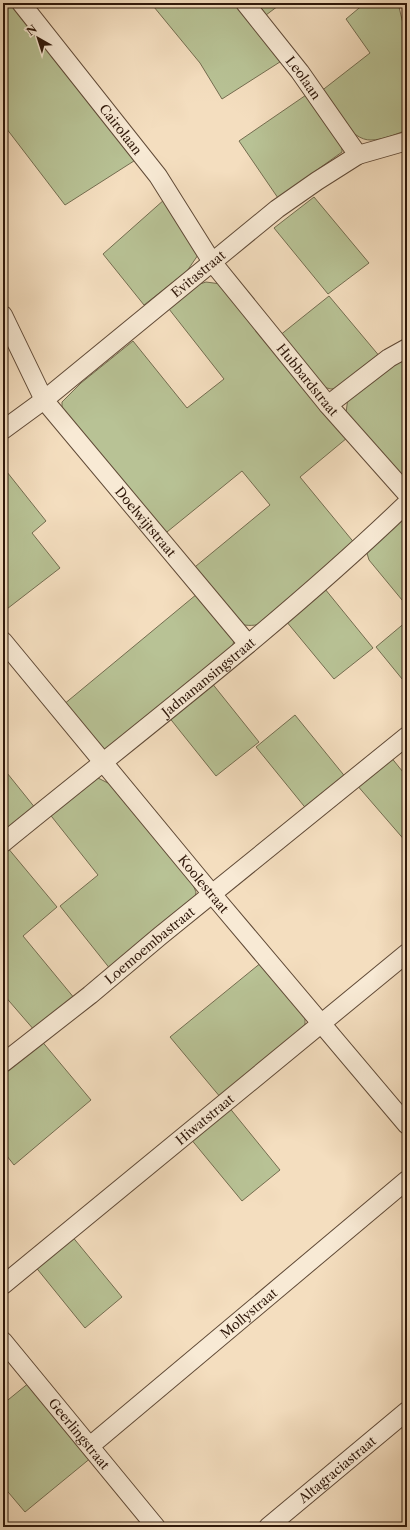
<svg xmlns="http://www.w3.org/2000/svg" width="410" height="1530" viewBox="0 0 410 1530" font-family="'Libre Caslon Text',serif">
	<rect width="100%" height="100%" fill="#f4debf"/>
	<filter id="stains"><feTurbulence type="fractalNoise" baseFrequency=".005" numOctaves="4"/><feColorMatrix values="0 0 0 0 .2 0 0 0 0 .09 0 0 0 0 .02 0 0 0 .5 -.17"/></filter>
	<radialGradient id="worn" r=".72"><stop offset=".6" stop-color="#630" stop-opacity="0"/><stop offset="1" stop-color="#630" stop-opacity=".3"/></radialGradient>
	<path fill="#b8c295" stroke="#746d50" d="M 3,3 L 16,3 L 137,159 L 65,205 L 3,124 Z
		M 161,3 L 240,3 L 283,60 L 222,99 L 200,63 L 154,7 Z
		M 257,3 L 282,3 L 266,15 Z
		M 365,3 L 398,3 L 407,40 L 407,130 C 396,134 383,140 371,140 C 351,141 331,107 320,92 L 370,53 L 346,19 Z
		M 309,93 L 342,146 L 342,152 L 278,198 L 239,141 Z
		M 314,197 L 369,263 L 328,294 L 274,228 Z
		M 165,199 L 198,255 L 187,271 L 144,305 L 103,254 Z
		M 206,282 L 221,284 L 347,438 L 300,477 L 356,545 L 261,624 C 252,626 246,626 236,623 L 190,571 L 270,505 L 242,471 L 162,536 L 62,410 L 62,402 L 81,383 L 133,341 L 187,408 L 224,379 L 169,309 L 200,284 Z
		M 329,296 L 381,358 L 340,388 L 331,389 L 323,387 L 279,336 Z
		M 407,354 L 407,485 L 346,413 L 348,397 Z
		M 3,467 L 46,521 L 32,533 L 60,568 L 3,612 Z
		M 407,519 L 407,606 L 369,560 L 366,550 L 397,521 Z
		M 325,589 L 373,648 L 334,679 L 286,621 Z
		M 197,594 L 235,637 L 231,651 L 104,750 L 63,705 Z
		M 407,621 L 407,685 L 376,647 Z
		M 211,682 L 259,742 L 216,776 L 168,716 Z
		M 295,715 L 347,779 L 308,811 L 256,747 Z
		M 390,756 L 407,777 L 407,843 L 356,784 Z
		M 3,768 L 36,809 L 3,836 Z
		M 96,777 L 114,786 L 193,885 L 196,892 L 195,899 L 111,970 L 60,906 L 98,875 L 48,812 Z
		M 7,847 L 57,907 L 23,936 L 75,999 L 35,1031 L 3,994 L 3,850 Z
		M 262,962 L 305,1014 L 305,1028 L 221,1098 L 170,1037 Z
		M 40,1039 L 91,1100 L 14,1165 L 3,1151 L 3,1069 Z
		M 228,1106 L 280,1170 L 242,1201 L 190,1138 Z
		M 71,1235 L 122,1297 L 85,1328 L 34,1265 Z
		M 30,1382 L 92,1457 L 25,1512 L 3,1486 L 3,1404 Z"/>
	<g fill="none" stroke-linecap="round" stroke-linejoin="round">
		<defs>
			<g id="street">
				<path id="s1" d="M 21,3 L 158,176 L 212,262 L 328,405 L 407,494"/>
				<path id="s2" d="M 245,3 L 300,72 L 358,155"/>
				<path id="s3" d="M 3,315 L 44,400 L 248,644"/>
				<path d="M 328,405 L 389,358 L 407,348"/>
				<path id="s4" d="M 3,430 L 44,400 L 277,209 L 317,181 L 358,155 L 407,141"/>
				<path id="s5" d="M 3,641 L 212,894 L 407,1125"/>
				<path id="s6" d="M 3,843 C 139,732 280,625 407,503"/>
				<path id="s7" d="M 3,1063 L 90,995 L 160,936 L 407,736"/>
				<path id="s8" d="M 3,1285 L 407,953"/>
				<path id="s9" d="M 3,1341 L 156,1527"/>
				<path id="s10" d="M 90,1446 L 407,1180"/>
				<path id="s11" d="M 268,1527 L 407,1411"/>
			</g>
		</defs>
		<use href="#street" stroke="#604a37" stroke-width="20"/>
		<use href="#street" stroke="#f8ead5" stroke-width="18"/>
	</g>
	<g text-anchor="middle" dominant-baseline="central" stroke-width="3" stroke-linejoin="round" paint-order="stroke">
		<g font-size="13" fill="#2f180a" stroke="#f8ead5">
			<text stroke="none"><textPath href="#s2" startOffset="95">Leolaan</textPath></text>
			<text stroke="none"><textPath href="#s1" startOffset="161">Cairolaan</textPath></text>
			<text stroke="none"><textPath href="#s4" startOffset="250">Evitastraat</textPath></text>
			<text stroke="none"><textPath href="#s1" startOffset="474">Hubbardstraat</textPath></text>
			<text stroke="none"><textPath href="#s3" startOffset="253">Doelwijtstraat</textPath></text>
			<text stroke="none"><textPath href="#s6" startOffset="264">Jadnanansingstraat</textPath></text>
			<text stroke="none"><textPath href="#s5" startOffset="315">Koolestraat</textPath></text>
			<text stroke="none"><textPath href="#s7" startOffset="188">Loemoembastraat</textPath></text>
			<text stroke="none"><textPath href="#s8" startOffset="261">Hiwatstraat</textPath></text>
			<text stroke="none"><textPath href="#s10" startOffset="207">Mollystraat</textPath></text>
			<text stroke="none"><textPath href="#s9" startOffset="120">Geerlingstraat</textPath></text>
			<text stroke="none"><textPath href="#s11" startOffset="90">Altagraciastraat</textPath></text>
		</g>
	</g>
	<rect width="410" height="1530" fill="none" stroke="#f4debf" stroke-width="16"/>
	<rect x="4" y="4" width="402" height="1522" fill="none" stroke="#2f180a" stroke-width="2"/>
	<rect x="8" y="8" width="394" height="1514" fill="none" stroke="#2f180a"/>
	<g transform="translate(38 38) rotate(321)" stroke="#f8ead5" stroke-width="3" paint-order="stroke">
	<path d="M0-3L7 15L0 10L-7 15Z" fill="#2f180a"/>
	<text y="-6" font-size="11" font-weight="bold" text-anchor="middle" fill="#2f180a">N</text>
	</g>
	<rect width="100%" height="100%" filter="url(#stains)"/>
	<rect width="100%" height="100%" fill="url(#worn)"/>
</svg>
